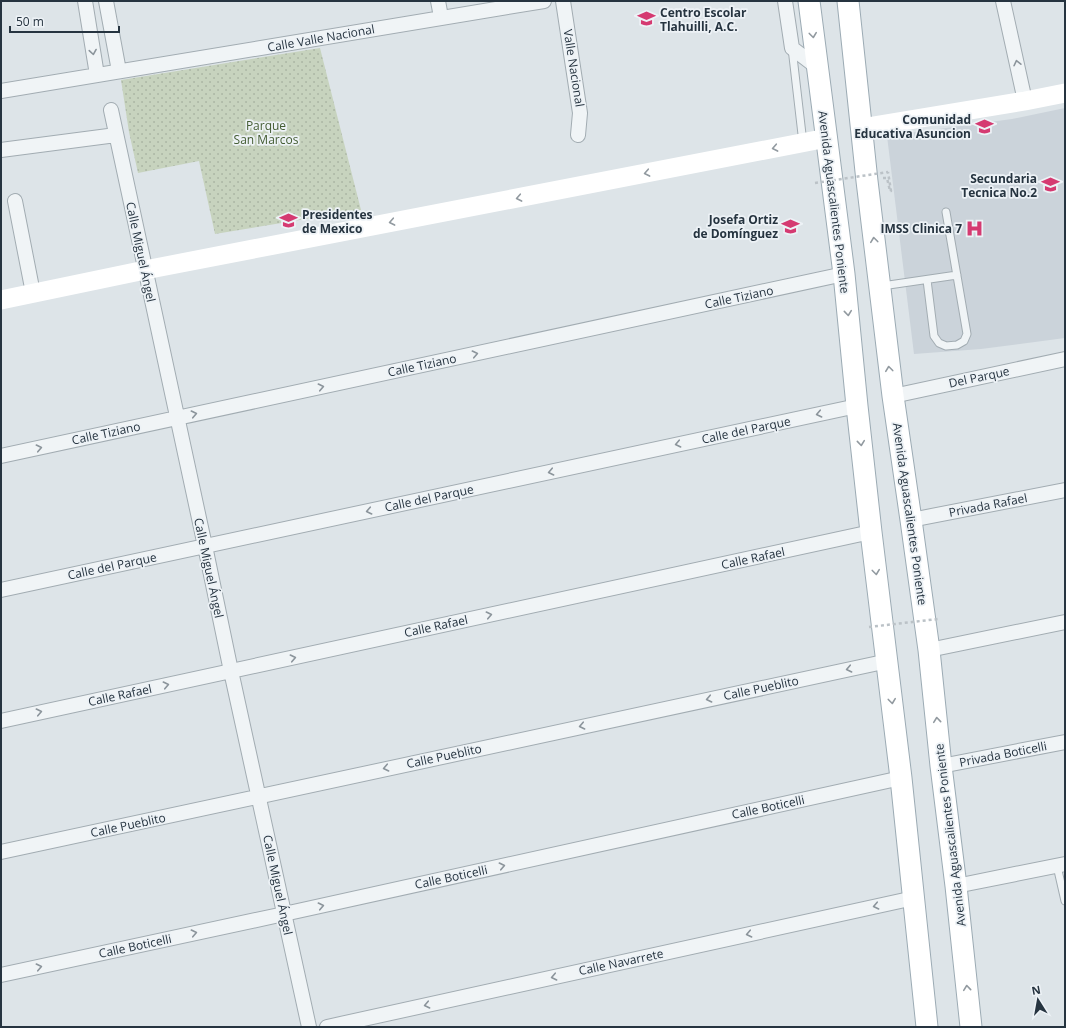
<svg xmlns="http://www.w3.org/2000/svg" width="1066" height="1028" viewBox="0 0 1066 1028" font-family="'Open Sans',sans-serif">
	<defs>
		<pattern id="grass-dots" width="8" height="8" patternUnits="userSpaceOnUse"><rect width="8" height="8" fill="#c7d3be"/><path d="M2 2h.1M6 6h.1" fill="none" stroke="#abb6a4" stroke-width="1.8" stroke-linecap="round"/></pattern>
	</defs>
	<rect width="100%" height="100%" fill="#dde4e8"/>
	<path fill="#cbd3da" d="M 1065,108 L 1065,338 L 981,349 L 914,354 L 887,136 L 1012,119 Z"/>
	<path fill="url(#grass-dots)" d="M 320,48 L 361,210 L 215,234 L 199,161 L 138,173 L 129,132 L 121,80 Z"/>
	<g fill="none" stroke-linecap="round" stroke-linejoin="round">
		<defs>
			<path id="lane" d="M 792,48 L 803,143
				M 927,280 L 934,336 L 939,343 L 946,346 L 957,345 L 964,341 L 967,334 L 946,212
				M 882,286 L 957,275
				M 1057,866 L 1065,901"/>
			<path id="street" d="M 85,1 L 97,75
				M 106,1 L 119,71
				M 438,1 L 441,17
				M 563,1 L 580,113 L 578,135
				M 785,1 L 792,48 L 818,68
				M 1003,1 L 1025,101
				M 1,91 L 544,1
				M 111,110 L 205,546 L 231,671 L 309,1027
				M 1,150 L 116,135
				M 15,201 L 33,293
				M 893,396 L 1065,359
				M 1,456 L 844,274
				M 911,520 L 1065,490
				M 1,590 L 857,406
				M 929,650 L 1065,622
				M 1,721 L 871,532
				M 941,766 L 1065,742
				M 1,852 L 888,661
				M 956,886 L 1065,864
				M 1,975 L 284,914 L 901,778
				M 327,1027 L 914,898"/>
			<path id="primary" d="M 809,1 L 844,274 L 857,406 L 871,532 L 901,778 L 927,1027
				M 848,1 L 867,181 L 893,396 L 911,520 L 929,650 L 941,766 L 956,886 L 971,1027"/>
		</defs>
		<use href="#lane" stroke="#a2acb2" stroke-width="9"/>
		<use href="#street" stroke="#a2acb2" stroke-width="16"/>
		<use href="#primary" stroke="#9cabb4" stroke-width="23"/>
		<path stroke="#bbc2c7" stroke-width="2.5" stroke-dasharray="3 3" stroke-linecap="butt" d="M 883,178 L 887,178 L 890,191 L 891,191 L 888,172"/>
		<use href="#lane" stroke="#f0f4f6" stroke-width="7"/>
		<use href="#street" stroke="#f0f4f6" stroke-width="14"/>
		<path stroke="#fff" stroke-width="19" d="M 861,128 L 1025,101 L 1065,93
			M 1,300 L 145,270 L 827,138"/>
		<use href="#primary" stroke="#fff" stroke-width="21"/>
		<path stroke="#bbc2c7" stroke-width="2.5" stroke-dasharray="3 3" stroke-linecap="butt" d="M 815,183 L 888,172
			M 869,627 L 938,619"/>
	</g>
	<defs><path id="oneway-chevron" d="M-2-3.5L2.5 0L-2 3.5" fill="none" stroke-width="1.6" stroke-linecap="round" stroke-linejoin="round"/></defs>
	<g stroke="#929aa0">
		<use href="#oneway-chevron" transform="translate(813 35) rotate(83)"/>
		<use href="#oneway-chevron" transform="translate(775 148) rotate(169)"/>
		<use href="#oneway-chevron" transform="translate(647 173) rotate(169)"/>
		<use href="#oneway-chevron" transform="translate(519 198) rotate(169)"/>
		<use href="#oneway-chevron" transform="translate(392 222) rotate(169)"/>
		<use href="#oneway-chevron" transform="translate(874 240) rotate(-97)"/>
		<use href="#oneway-chevron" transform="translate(848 313) rotate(84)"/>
		<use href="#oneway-chevron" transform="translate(889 369) rotate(-97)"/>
		<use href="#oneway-chevron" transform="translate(861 443) rotate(84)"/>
		<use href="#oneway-chevron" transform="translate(876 572) rotate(83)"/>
		<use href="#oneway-chevron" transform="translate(892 701) rotate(83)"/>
		<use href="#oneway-chevron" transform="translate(937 720) rotate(-96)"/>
		<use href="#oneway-chevron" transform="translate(967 988) rotate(-96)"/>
	</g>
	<g stroke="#8b949b">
		<use href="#oneway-chevron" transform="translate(93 52) rotate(81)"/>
		<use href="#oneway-chevron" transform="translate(1017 63) rotate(-103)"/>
		<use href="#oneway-chevron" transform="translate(475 354) rotate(-12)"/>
		<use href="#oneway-chevron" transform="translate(321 387) rotate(-12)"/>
		<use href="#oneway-chevron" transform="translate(194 414) rotate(-12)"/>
		<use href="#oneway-chevron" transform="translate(819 414) rotate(168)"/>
		<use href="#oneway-chevron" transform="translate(678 444) rotate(168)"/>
		<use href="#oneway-chevron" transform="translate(39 448) rotate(-12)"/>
		<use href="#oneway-chevron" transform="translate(551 472) rotate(168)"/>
		<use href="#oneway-chevron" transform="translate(369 511) rotate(168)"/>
		<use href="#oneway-chevron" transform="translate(489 615) rotate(-12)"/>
		<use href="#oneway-chevron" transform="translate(293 658) rotate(-12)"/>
		<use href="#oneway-chevron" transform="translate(849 669) rotate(168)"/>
		<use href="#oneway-chevron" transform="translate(166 685) rotate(-12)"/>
		<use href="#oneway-chevron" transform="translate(709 699) rotate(168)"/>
		<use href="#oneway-chevron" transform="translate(39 712) rotate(-12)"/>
		<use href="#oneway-chevron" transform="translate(582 726) rotate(168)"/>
		<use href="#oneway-chevron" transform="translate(386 768) rotate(168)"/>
		<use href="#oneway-chevron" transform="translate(502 866) rotate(-12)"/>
		<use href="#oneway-chevron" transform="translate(321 906) rotate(-12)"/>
		<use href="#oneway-chevron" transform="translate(876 906) rotate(168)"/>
		<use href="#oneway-chevron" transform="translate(194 933) rotate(-12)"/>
		<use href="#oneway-chevron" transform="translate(749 934) rotate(168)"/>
		<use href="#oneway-chevron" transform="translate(39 967) rotate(-12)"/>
		<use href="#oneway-chevron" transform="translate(554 977) rotate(168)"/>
		<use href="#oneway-chevron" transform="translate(427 1005) rotate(168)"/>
	</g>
	<defs>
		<symbol id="school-bare" viewBox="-9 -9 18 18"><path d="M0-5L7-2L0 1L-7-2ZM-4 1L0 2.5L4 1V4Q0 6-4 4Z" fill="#d53a71" stroke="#edf2f6" stroke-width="2.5" paint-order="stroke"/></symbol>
		<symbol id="hospital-bare" viewBox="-9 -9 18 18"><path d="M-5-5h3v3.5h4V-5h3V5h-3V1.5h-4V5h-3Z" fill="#d53a71" stroke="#edf2f6" stroke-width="2.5" paint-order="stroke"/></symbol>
	</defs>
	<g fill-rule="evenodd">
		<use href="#school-bare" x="634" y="6" width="25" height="25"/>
		<use href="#school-bare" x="972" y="114" width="25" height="25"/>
		<use href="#school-bare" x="1038" y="172" width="25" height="25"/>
		<use href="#school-bare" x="276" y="208" width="25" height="25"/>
		<use href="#school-bare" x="778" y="214" width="25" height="25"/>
		<use href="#hospital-bare" x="962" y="216" width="25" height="25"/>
	</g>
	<g text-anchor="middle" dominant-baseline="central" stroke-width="3.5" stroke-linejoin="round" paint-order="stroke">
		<g font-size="12" font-weight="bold" fill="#263440" stroke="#edf2f6" text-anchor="end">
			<text x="660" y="12" text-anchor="start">Centro Escolar<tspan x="660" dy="14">Tlahuilli, A.C.</tspan></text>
			<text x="971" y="119">Comunidad<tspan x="971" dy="14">Educativa Asuncion</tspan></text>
			<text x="1037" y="178">Secundaria<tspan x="1037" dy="14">Tecnica No.2</tspan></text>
			<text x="302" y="214" text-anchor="start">Presidentes<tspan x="302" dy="14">de Mexico</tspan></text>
			<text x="778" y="219">Josefa Ortiz<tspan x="778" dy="14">de Domínguez</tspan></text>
			<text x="962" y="228">IMSS Clinica 7</text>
		</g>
		<g font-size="12" fill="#263440" stroke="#edf2f6">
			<text transform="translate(321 38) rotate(-10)">Calle Valle Nacional</text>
			<text transform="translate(574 68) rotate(81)">Valle Nacional</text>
			<text transform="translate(834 202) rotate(83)">Avenida Aguascalientes Poniente</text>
			<text transform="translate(141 252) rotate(78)">Calle Miguel Ángel</text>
			<text transform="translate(739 297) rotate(-12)">Calle Tiziano</text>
			<text transform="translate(422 365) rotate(-12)">Calle Tiziano</text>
			<text transform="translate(979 377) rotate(-12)">Del Parque</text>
			<text transform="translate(746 430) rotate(-12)">Calle del Parque</text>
			<text transform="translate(106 433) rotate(-12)">Calle Tiziano</text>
			<text transform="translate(429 498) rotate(-12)">Calle del Parque</text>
			<text transform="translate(988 505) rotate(-11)">Privada Rafael</text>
			<text transform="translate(910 514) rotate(82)">Avenida Aguascalientes Poniente</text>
			<text transform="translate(753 558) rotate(-12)">Calle Rafael</text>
			<text transform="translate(112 566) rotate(-12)">Calle del Parque</text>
			<text transform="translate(209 568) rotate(78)">Calle Miguel Ángel</text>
			<text transform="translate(436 626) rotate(-12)">Calle Rafael</text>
			<text transform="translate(761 688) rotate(-12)">Calle Pueblito</text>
			<text transform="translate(120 695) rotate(-12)">Calle Rafael</text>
			<text transform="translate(1003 754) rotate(-11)">Privada Boticelli</text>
			<text transform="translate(444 756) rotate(-12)">Calle Pueblito</text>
			<text transform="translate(768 807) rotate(-12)">Calle Boticelli</text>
			<text transform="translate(128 825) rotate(-12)">Calle Pueblito</text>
			<text transform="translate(950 835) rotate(-97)">Avenida Aguascalientes Poniente</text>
			<text transform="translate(451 877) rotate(-12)">Calle Boticelli</text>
			<text transform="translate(278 885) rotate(78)">Calle Miguel Ángel</text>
			<text transform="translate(135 946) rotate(-12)">Calle Boticelli</text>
			<text transform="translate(621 962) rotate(-12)">Calle Navarrete</text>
		</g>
		<g font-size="12" fill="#435c32" stroke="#edf2f6">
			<text x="266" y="125">Parque<tspan x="266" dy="14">San Marcos</tspan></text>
		</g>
	</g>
	<rect width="1066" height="1028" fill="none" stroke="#263440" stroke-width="4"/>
	<g transform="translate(1038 1000) rotate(349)" stroke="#edf2f6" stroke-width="3" paint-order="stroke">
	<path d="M0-3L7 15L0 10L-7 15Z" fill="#263440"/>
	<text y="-6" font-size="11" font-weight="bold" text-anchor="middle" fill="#263440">N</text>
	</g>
	<path d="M10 26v6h109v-6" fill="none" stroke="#263440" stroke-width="2"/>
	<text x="16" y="26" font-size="12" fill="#263440" stroke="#edf2f6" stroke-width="3" paint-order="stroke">50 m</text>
</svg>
